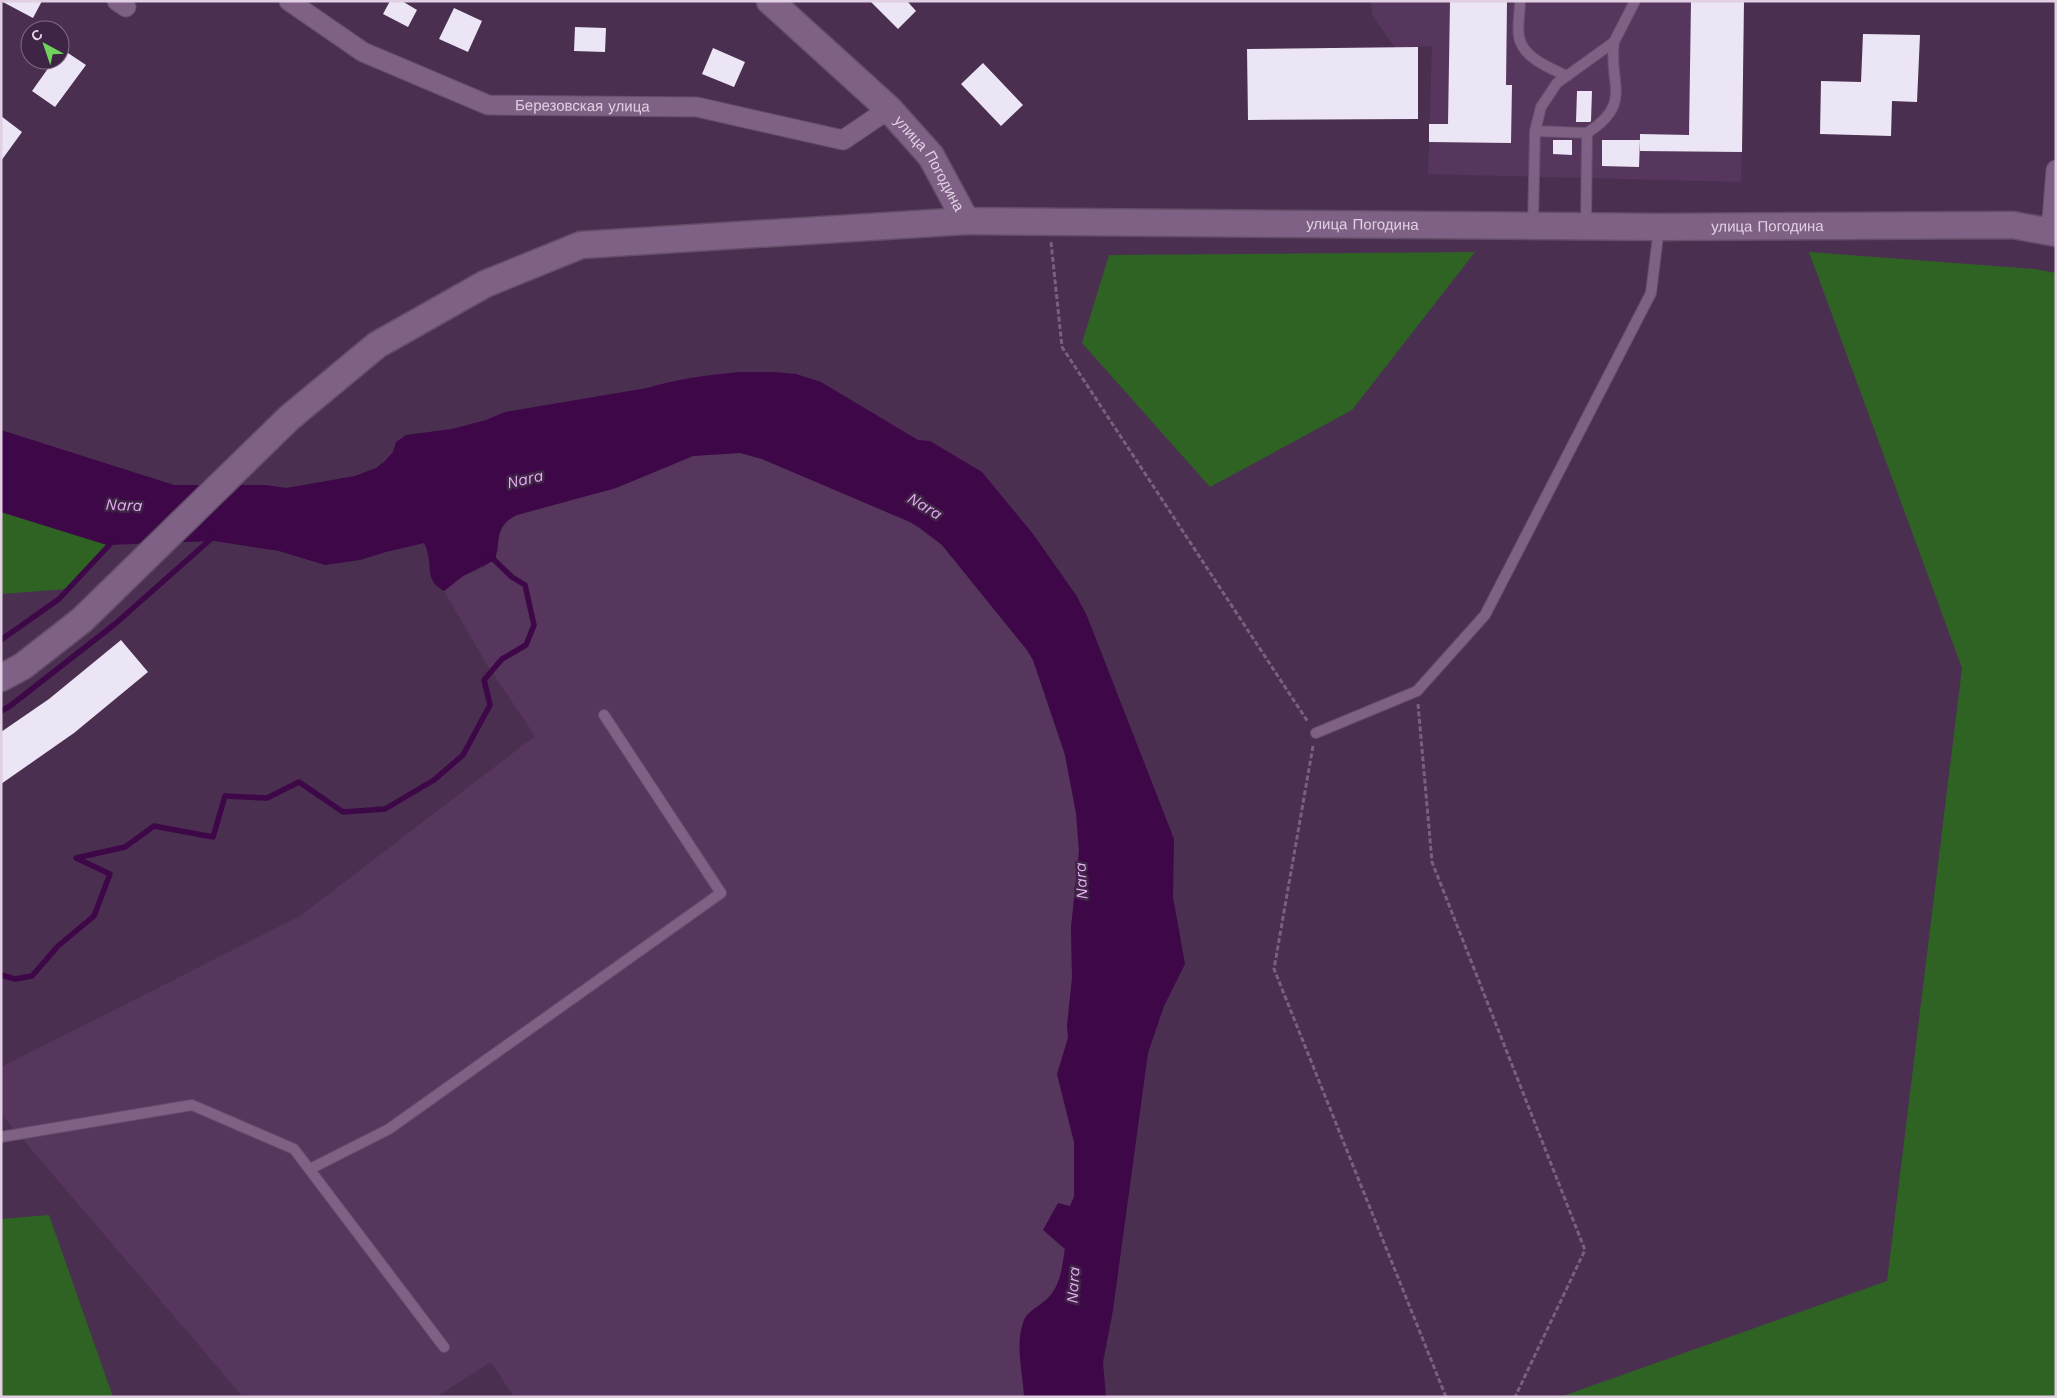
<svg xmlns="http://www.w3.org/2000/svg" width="2057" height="1398" viewBox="0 0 2057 1398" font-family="'Work Sans',sans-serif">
	<rect width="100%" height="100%" fill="#4a2f50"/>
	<path fill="#56365d" d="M 1370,1 L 1744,1 L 1741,182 L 1428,174 L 1432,46 L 1395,48 L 1372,15 Z
		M 740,453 L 762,459 L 910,522 L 942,545 L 1027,650 L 1033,660 L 1055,721 L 1065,755 L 1076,813 L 1079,851 L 1071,928 L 1072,978 L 1067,1026 L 1068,1038 L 1057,1075 L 1074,1142 L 1074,1197 L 1070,1206 L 1053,1211 L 1044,1230 L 1065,1249 L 1060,1282 L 1047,1299 L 1029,1313 L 1024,1397 L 514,1397 L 491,1362 L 436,1397 L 243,1397 L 1,1114 L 1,1067 L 300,916 L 535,736 L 486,663 L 444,591 L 463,576 L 485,567 L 498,551 L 498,540 L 501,529 L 508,520 L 517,515 L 616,488 L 693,456 Z"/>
	<path fill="#2f6324" d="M 1475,252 L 1352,410 L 1210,487 L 1082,343 L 1109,255 Z
		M 1809,252 L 2035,269 L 2056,273 L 2056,1397 L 1560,1397 L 1887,1281 L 1962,668 Z
		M 1,512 L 107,545 L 68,589 L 1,594 Z
		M 49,1215 L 113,1397 L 1,1397 L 1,1219 Z"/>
	<path fill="#3e0748" d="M 739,372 L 774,372 L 796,374 L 821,382 L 918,440 L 930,441 L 982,472 L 1033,534 L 1076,595 L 1087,616 L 1174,839 L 1173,897 L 1185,964 L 1164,1006 L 1148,1053 L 1113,1310 L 1103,1362 L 1106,1397 L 1024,1397 C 1023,1373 1015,1346 1023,1323 C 1026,1311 1039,1307 1047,1299 C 1061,1286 1062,1266 1065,1249 L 1043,1230 L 1058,1203 L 1070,1206 L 1074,1197 L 1074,1142 L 1057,1074 L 1068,1038 L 1067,1026 L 1072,978 L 1071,928 L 1079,851 L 1076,813 L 1065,755 L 1033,660 L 1027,650 L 942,545 L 920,528 L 910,522 L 762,459 L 740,453 L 693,456 L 616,488 L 517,515 C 494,526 501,540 495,560 L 463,576 L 444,591 C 422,579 435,564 424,543 L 386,552 L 360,560 L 325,565 L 279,551 L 214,541 L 107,545 L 1,512 L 1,430 L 174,485 L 266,485 L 286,488 L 355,476 L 376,468 L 385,461 L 393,452 L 396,442 L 406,435 L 452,429 L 486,420 L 505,412 L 647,388 C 677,379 707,375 739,372 Z"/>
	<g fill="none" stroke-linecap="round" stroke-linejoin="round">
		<path stroke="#3e0748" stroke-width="5.5" d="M 1,640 L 59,599 L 113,541
			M 1,711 L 10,706 L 115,624 L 212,538
			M 1,975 L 15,979 L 32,976 L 58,946 L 94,916 L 110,874 L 76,858 L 125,847 L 154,826 L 213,837 L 225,796 L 267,798 L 299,782 L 343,812 L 385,809 L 434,780 L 463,755 L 490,705 L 484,680 L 502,659 L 526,645 L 534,625 L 525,585 L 512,577 L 490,556"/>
	</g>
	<path fill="#ebe5f6" d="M 1,1 L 42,1 L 33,18 Z
		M 390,1 L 402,1 L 417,10 L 408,27 L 383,14 Z
		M 870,1 L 907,1 L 916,11 L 898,29 Z
		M 1450,1 L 1507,1 L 1506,85 L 1512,85 L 1511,143 L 1429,142 L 1429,124 L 1448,124 Z
		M 1691,1 L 1744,1 L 1742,152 L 1640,151 L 1640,134 L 1689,135 Z
		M 454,8 L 482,21 L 468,52 L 439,39 Z
		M 575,27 L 606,28 L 605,52 L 574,51 Z
		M 1863,34 L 1920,35 L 1917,102 L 1892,101 L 1891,136 L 1820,134 L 1821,81 L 1861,82 Z
		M 1418,47 L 1418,119 L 1248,120 L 1247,49 Z
		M 713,48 L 745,62 L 734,87 L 702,74 Z
		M 62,49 L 86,65 L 55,107 L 32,91 L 54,60 L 60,60 L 60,52 Z
		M 983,63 L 1023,105 L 1001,126 L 961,84 Z
		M 1577,91 L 1592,91 L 1591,121 L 1590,122 L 1576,122 Z
		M 1,116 L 22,132 L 1,161 Z
		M 1553,140 L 1572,140 L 1572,155 L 1553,154 Z
		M 1602,140 L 1640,140 L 1639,167 L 1602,166 Z
		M 121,640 L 148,672 L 74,733 L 1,784 L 1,732 L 49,699 Z"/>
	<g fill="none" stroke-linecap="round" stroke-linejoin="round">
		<defs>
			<path id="lane" d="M 1520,1 C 1520,12 1517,26 1519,37 C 1523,58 1550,68 1567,76
				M 1535,131 L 1587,133 L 1586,226
				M 1587,133 C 1634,103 1608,84 1614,42
				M 1533,225 L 1535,131 L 1541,107 L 1557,83 L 1614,42 L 1635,1
				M 1316,733 L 1417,691 L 1485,615 L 1651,293 L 1659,228
				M 1,1137 L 192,1105 L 294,1149 L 444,1347
				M 310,1169 L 389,1129 L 721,893 L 604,715"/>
			<g id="street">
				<path d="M 117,1 L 126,7"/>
				<path id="s1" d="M 289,1 L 363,52 L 488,105 L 697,107 L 843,140 L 889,109"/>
				<path d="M 2051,232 L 2056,170"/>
			</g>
			<g id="secondary">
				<path id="s2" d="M 770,1 L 889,109 L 931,156 L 966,221 L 1659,227 L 2013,225 L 2056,233"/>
				<path d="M 1,678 L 23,666 L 82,620 L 289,418 L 377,345 L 485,284 L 581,245 L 966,221"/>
			</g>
		</defs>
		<use href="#lane" stroke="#654e6a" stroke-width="12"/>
		<use href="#street" stroke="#654e6a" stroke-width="21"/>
		<use href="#secondary" stroke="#654e6a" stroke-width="29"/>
		<path stroke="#79617e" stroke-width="3" stroke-dasharray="5 2.5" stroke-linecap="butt" d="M 1051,242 L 1062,347 L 1308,722
			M 1418,704 L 1432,862 L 1585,1250 L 1515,1397
			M 1313,746 L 1274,969 L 1446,1397"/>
		<use href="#lane" stroke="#7e6185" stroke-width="10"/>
		<use href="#street" stroke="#7e6185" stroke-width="19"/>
		<use href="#secondary" stroke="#7e6185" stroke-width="26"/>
	</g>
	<g text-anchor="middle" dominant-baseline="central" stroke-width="5" stroke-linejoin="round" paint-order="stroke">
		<g font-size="15" fill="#e1d0e4" stroke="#3f2545">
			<text stroke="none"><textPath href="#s1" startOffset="320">Березовская улица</textPath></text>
			<text stroke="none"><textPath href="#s2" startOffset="229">улица Погодина</textPath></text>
			<text stroke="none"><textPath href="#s2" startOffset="694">улица Погодина</textPath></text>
			<text stroke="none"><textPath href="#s2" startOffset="1099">улица Погодина</textPath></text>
		</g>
		<g font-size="16" font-style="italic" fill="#e8adf5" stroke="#3f2545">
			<text transform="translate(525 479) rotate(-13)">Nara</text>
			<text transform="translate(124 505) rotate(2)">Nara</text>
			<text transform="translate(925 506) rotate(31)">Nara</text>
			<text transform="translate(1081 881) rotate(-93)">Nara</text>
			<text transform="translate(1073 1285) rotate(-87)">Nara</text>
		</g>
	</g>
	<rect width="2057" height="1398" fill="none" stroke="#e1d0e4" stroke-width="5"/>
	<g transform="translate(45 45) rotate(320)"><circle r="24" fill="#3f2545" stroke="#806985"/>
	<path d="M0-4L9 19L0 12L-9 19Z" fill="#71d25e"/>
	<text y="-8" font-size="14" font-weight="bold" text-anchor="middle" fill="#e1d0e4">С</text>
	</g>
</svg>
